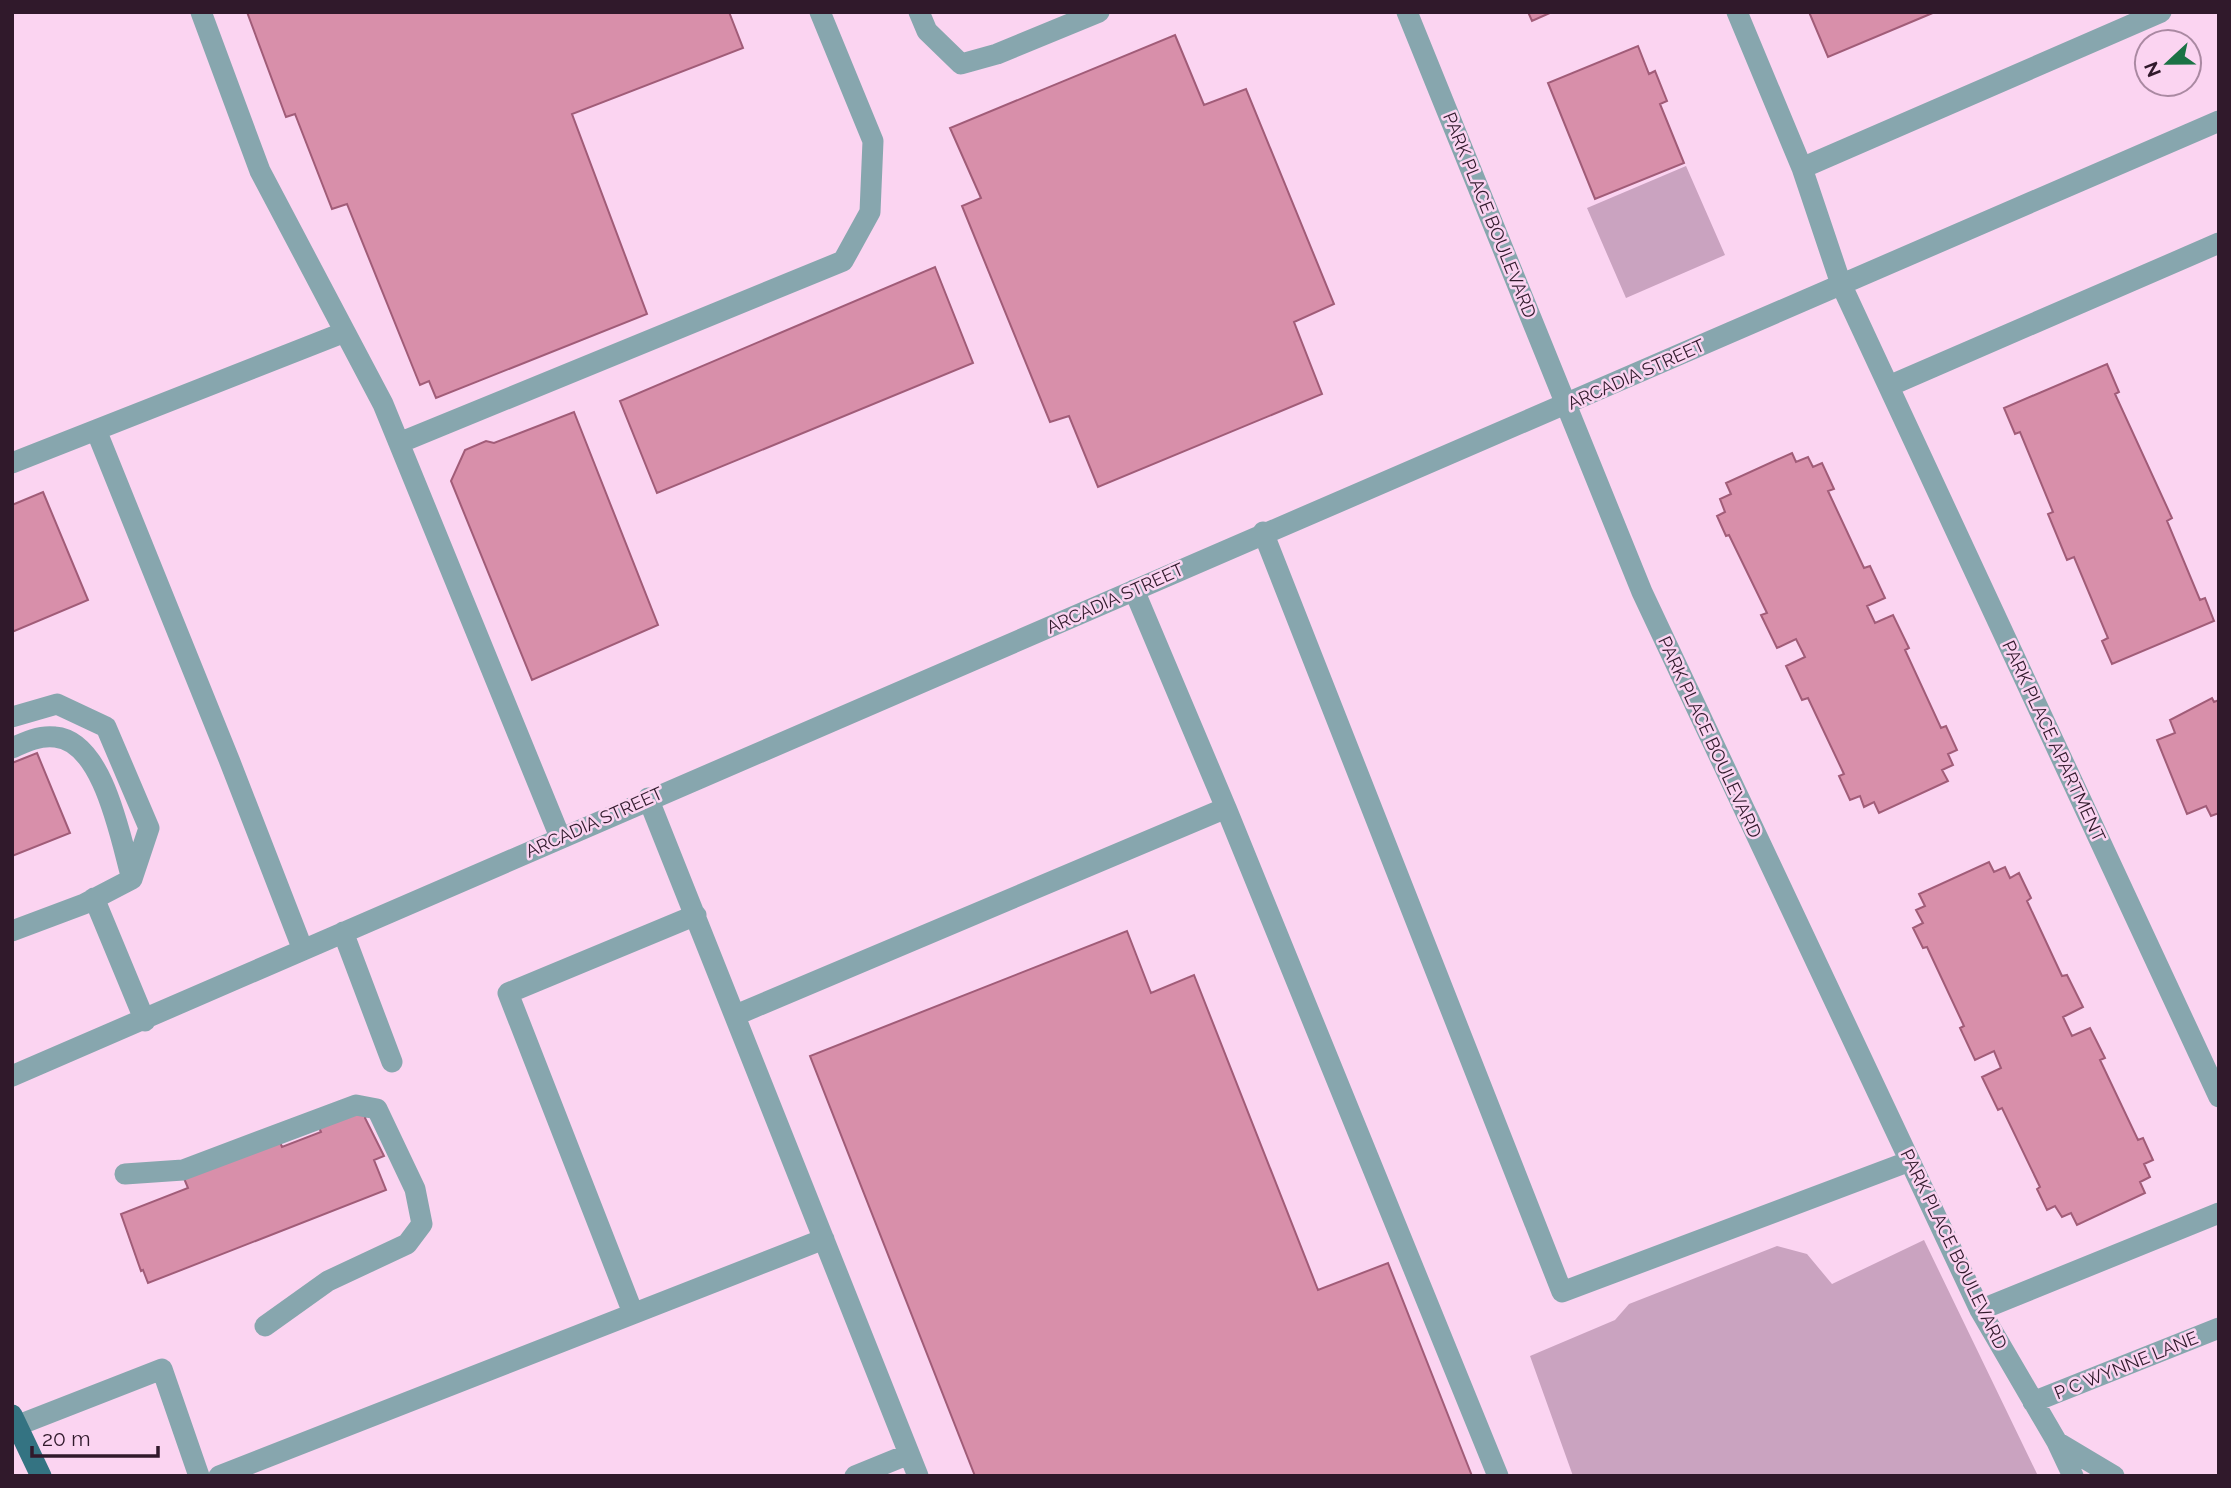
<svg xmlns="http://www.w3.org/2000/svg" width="2231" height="1488" viewBox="0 0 2231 1488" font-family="Raleway,sans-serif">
	<rect width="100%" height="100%" fill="#fbd4f1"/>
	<path fill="#caa3c0" d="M 1686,166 L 1725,255 L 1626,298 L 1587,208 Z
		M 1924,1240 L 2038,1476 L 1573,1476 L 1530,1356 L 1615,1320 L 1629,1304 L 1777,1246 L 1807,1254 L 1832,1284 Z"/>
	<path fill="#d88faa" stroke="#a15c78" stroke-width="2" d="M 247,12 L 729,12 L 743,48 L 572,114 L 647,314 L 436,398 L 429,381 L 420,385 L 347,204 L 332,209 L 295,114 L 286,117 Z
		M 1528,12 L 1552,12 L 1532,21 Z
		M 1809,12 L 1935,12 L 1828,57 Z
		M 1175,35 L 1204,105 L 1246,89 L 1334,304 L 1294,322 L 1322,394 L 1098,487 L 1069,416 L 1050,422 L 962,206 L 981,198 L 950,128 Z
		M 1638,46 L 1649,74 L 1655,71 L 1667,101 L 1660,104 L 1684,163 L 1595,199 L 1548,83 Z
		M 935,267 L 973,363 L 657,493 L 620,401 Z
		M 2107,364 L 2119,392 L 2115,394 L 2172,518 L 2167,521 L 2200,600 L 2205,598 L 2214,621 L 2112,664 L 2102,641 L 2108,638 L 2074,557 L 2067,560 L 2048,514 L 2053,512 L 2020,432 L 2015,434 L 2004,408 Z
		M 574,412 L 658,625 L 532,680 L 451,481 L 465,450 L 486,441 L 494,443 Z
		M 1792,453 L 1796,462 L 1808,457 L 1813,467 L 1822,463 L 1834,489 L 1828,491 L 1864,568 L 1870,566 L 1885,598 L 1867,606 L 1875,623 L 1893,615 L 1909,648 L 1905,650 L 1941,728 L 1946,726 L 1957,750 L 1948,754 L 1953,765 L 1942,770 L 1948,781 L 1879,813 L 1874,802 L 1864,807 L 1860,796 L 1850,800 L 1839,776 L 1844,774 L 1808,698 L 1802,700 L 1786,666 L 1805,657 L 1796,639 L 1777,648 L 1761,615 L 1767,613 L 1729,535 L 1726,536 L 1717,516 L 1725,512 L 1720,499 L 1731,494 L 1726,483 Z
		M 43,492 L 88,600 L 12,632 L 12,505 Z
		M 2212,698 L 2214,702 L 2219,700 L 2219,813 L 2211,816 L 2206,806 L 2187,814 L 2157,740 L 2175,733 L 2170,720 Z
		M 37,753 L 70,833 L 12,856 L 12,763 Z
		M 1989,862 L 1994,872 L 2005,867 L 2010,878 L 2019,873 L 2031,898 L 2027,901 L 2062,976 L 2067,975 L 2083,1007 L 2063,1017 L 2072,1036 L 2090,1028 L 2105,1058 L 2100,1060 L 2138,1140 L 2143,1138 L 2153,1160 L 2144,1164 L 2150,1177 L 2140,1182 L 2145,1193 L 2077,1225 L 2071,1213 L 2062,1217 L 2055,1206 L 2047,1210 L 2037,1189 L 2040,1187 L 2002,1108 L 1998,1110 L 1982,1077 L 2001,1068 L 1994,1051 L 1975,1060 L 1960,1028 L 1964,1026 L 1927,947 L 1923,948 L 1913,928 L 1923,923 L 1916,910 L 1925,906 L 1919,894 Z
		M 1127,931 L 1151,993 L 1194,975 L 1318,1290 L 1388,1263 L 1472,1476 L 975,1476 L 810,1056 Z
		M 368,1111 L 365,1118 L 384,1156 L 374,1160 L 386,1190 L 148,1283 L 143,1270 L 141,1271 L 121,1214 L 188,1188 L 181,1171 L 277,1135 L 282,1147 L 321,1132 L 318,1125 Z"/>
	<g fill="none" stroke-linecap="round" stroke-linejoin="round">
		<path stroke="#87a6ae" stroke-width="21" d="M 201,12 L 260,171 L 383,404 L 560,837
			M 919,12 L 927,31 L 961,64 L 997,54 L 1099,12
			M 1407,12 L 1642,592 L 1980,1310 L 2057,1442 L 2073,1476
			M 1737,12 L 1802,168 L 1841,284 L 2219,1097
			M 1802,168 L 2161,12
			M 1889,386 L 2219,243
			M 96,430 L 230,762 L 303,950
			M 399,443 L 843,261 L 870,212 L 873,141 L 820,12
			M 12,463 L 345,332
			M 1263,532 L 1562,1292 L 1910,1161
			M 12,717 L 57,704 L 106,727 L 149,828 L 132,879 L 84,904 L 12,931
			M 12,748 C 25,742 40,735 55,737 C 104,741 121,841 132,879
			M 648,798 L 918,1476
			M 1226,808 L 1498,1476
			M 94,898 L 145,1021
			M 343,932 L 392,1062
			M 736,1015 L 1226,808 L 1134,590
			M 12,1076 L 2219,121
			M 125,1174 L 183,1170 L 356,1105 L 377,1109 L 415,1189 L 422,1224 L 407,1244 L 328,1281 L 265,1326
			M 1980,1310 L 2219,1213
			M 633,1313 L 508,993 L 696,915
			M 2033,1402 L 2219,1328
			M 16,1426 L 162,1369 L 199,1476
			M 2057,1442 L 2114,1476
			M 219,1476 L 824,1239
			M 855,1476 L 909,1454"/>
		<path stroke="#347382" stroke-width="21" d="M 12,1415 L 41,1476"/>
	</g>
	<g text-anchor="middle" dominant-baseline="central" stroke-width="5" stroke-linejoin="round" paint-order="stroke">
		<g font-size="18" fill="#30192b" stroke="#fbd4f1">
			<text transform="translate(1490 215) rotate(68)">PARK PLACE BOULEVARD</text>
			<text transform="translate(1636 374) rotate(-24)">ARCADIA STREET</text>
			<text transform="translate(1115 598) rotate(-24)">ARCADIA STREET</text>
			<text transform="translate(1710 737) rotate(65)">PARK PLACE BOULEVARD</text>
			<text transform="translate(2054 741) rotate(65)">PARK PLACE APARTMENT</text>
			<text transform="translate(594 822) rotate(-24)">ARCADIA STREET</text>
			<text transform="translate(1954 1249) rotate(64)">PARK PLACE BOULEVARD</text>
			<text transform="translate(2126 1365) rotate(-22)">P C WYNNE LANE</text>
		</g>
	</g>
	<rect width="2231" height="1488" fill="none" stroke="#30192b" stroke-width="28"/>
	<g transform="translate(2168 63) rotate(248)"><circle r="33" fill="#fbd4f1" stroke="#aa89a2" stroke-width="2"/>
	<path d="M0-5L12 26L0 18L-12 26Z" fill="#1b7245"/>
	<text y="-10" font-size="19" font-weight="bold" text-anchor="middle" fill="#30192b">N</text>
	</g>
	<path d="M32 1446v10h126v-10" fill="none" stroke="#30192b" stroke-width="3.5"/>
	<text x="42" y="1446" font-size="21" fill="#30192b" stroke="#fbd4f1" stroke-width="5" paint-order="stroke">20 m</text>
</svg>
